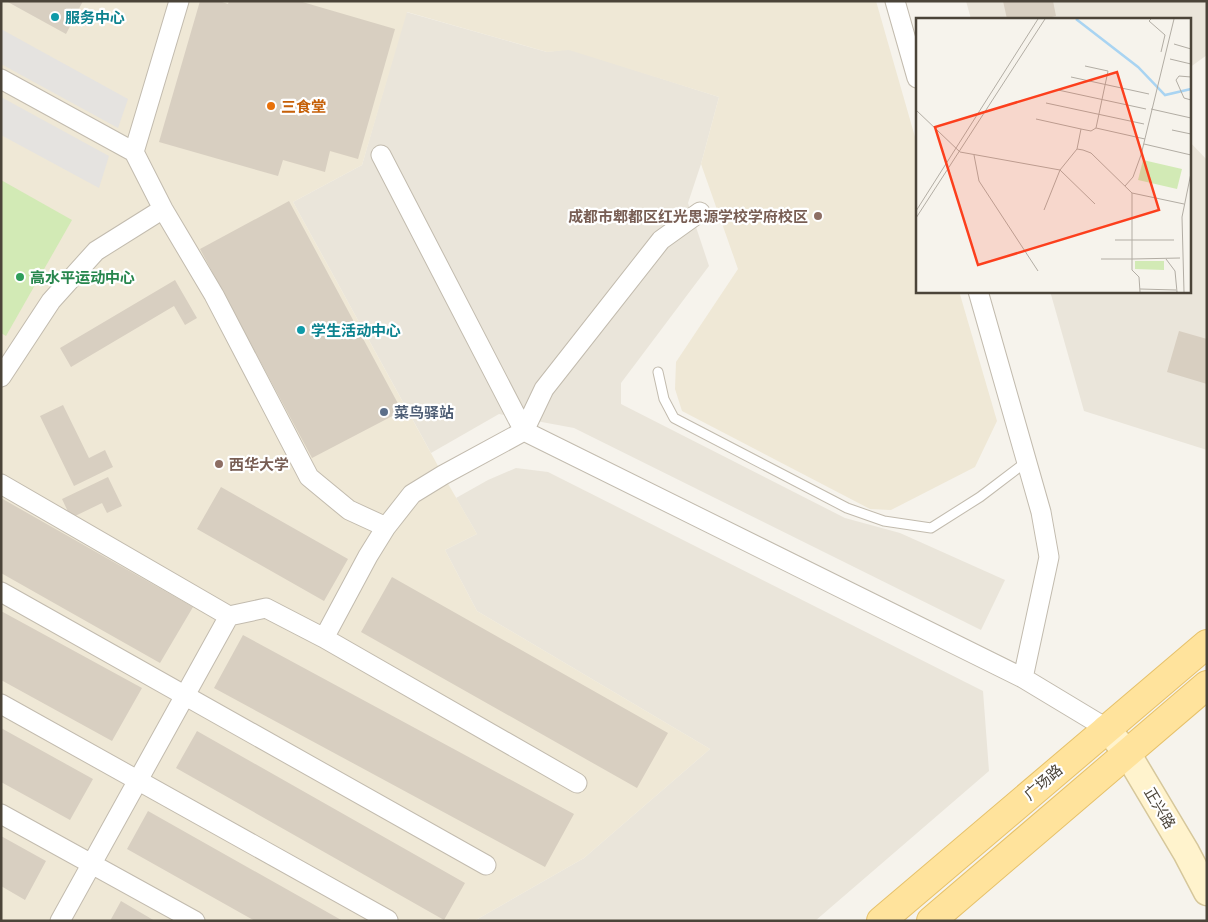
<svg xmlns="http://www.w3.org/2000/svg" width="1208" height="922" viewBox="0 0 1208 922" font-family="Inter,'Noto Sans SC',sans-serif">
	<rect width="100%" height="100%" fill="#f6f3ec"/>
	<path fill="#eae5da" d="M 966,1 L 1207,1 L 1207,55 L 1189,68 L 1189,19 L 971,19 Z
		M 406,12 L 547,52 L 569,49 L 719,97 L 701,164 L 688,203 L 709,266 L 621,383 L 621,404 L 845,518 L 900,533 L 1005,580 L 981,630 L 574,428 L 499,414 L 431,453 L 293,202 L 362,165 Z
		M 1189,141 L 1207,160 L 1207,450 L 1084,411 L 1050,291 L 1189,291 Z
		M 516,468 L 548,472 L 983,691 L 989,771 L 815,921 L 474,921 L 584,858 L 710,749 L 477,611 L 445,550 L 477,534 L 456,498 L 488,480 Z"/>
	<path fill="#efe8d6" d="M 1,1 L 876,1 L 917,144 L 917,291 L 959,291 L 997,421 L 975,467 L 891,510 L 870,509 L 682,411 L 675,389 L 676,362 L 738,269 L 701,164 L 719,97 L 569,50 L 547,52 L 407,12 L 362,165 L 293,202 L 443,475 L 477,534 L 445,550 L 477,611 L 710,749 L 584,858 L 474,921 L 1,921 Z"/>
	<path fill="#d2eab5" d="M 1,180 L 72,220 L 6,336 L 1,333 Z"/>
	<path fill="#e5e3e0" d="M 1,29 L 128,99 L 118,128 L 1,64 Z
		M 1,97 L 109,156 L 99,188 L 1,135 Z"/>
	<path fill="#d8cfc1" d="M 6,1 L 83,1 L 66,34 Z
		M 200,1 L 219,1 L 228,4 L 229,1 L 299,1 L 395,29 L 358,159 L 330,151 L 325,172 L 283,160 L 278,176 L 159,142 Z
		M 1003,1 L 1053,1 L 1056,16 L 1043,19 L 1007,19 Z
		M 289,201 L 402,411 L 312,458 L 200,249 Z
		M 175,280 L 197,318 L 185,325 L 174,306 L 71,367 L 60,348 Z
		M 1179,331 L 1207,339 L 1207,384 L 1167,372 Z
		M 63,405 L 89,458 L 105,450 L 113,467 L 74,486 L 40,416 Z
		M 108,477 L 122,506 L 107,513 L 102,503 L 71,518 L 62,499 Z
		M 221,487 L 348,559 L 324,601 L 197,529 Z
		M 1,498 L 193,607 L 160,663 L 1,573 Z
		M 392,577 L 668,733 L 637,788 L 361,632 Z
		M 1,611 L 142,688 L 112,741 L 1,680 Z
		M 243,635 L 574,814 L 545,867 L 214,688 Z
		M 1,728 L 93,779 L 70,820 L 1,782 Z
		M 197,731 L 465,883 L 444,920 L 176,768 Z
		M 148,811 L 343,921 L 255,921 L 127,849 Z
		M 1,836 L 46,861 L 25,900 L 1,886 Z
		M 121,901 L 155,921 L 110,921 Z"/>
	<g fill="none" stroke-linecap="round" stroke-linejoin="round">
		<defs>
			<path id="lane" d="M 658,372 L 664,399 L 674,418 L 847,508 L 884,521 L 931,528 L 980,497 L 1026,462"/>
			<path id="street" d="M 895,1 L 917,78
				M 1,79 L 134,152 L 163,209 L 214,295 L 309,477 L 349,510 L 386,527 L 412,494 L 443,475 L 524,431 L 1023,678 L 1106,728
				M 134,152 L 179,1
				M 381,155 L 524,431
				M 978,291 L 1041,512 L 1049,557 L 1023,678
				M 1,377 L 51,301 L 96,251 L 163,209
				M 524,431 L 544,389 L 661,240 L 700,212
				M 1,484 L 229,616
				M 386,527 L 368,556 L 324,638 L 577,783
				M 1,592 L 486,865
				M 1,704 L 388,920
				M 1,814 L 195,921
				M 60,921 L 229,616 L 266,608 L 324,638"/>
			<path id="secondary" d="M 1106,728 L 1127,753 L 1186,852 L 1207,892"/>
			<path id="primary" d="M 881,921 L 1207,644
				M 931,921 L 1207,685"/>
		</defs>
		<use href="#lane" stroke="#c2bbae" stroke-width="11"/>
		<use href="#street" stroke="#c2bbae" stroke-width="21"/>
		<use href="#secondary" stroke="#d6c79b" stroke-width="29"/>
		<use href="#primary" stroke="#e6c16a" stroke-width="30"/>
		<use href="#lane" stroke="#fff" stroke-width="9"/>
		<use href="#street" stroke="#fff" stroke-width="19"/>
		<use href="#secondary" stroke="#fff3cd" stroke-width="26"/>
		<use href="#primary" stroke="#ffe39c" stroke-width="28"/>
	</g>
	<g fill="#0f9aa8" stroke="#fff" stroke-width="2">
		<circle cx="55" cy="17" r="5"/>
		<circle cx="301" cy="330" r="5"/>
	</g>
	<circle fill="#e8710a" stroke="#fff" stroke-width="2" cx="271" cy="106" r="5"/>
	<g fill="#8d6e63" stroke="#fff" stroke-width="2">
		<circle cx="818" cy="216" r="5"/>
		<circle cx="219" cy="464" r="5"/>
	</g>
	<circle fill="#2e9e5b" stroke="#fff" stroke-width="2" cx="20" cy="277" r="5"/>
	<circle fill="#5c6f8a" stroke="#fff" stroke-width="2" cx="384" cy="412" r="5"/>
	<g text-anchor="middle" dominant-baseline="central" stroke-width="4.5" stroke-linejoin="round" paint-order="stroke">
		<g font-size="15" font-weight="bold" fill="#0d838f" stroke="#fff" text-anchor="start">
			<text x="65" y="17">服务中心</text>
			<text x="311" y="330">学生活动中心</text>
		</g>
		<g font-size="15" font-weight="bold" fill="#c56008" stroke="#fff" text-anchor="start">
			<text x="281" y="106">三食堂</text>
		</g>
		<g font-size="15" font-weight="bold" fill="#785e54" stroke="#fff" text-anchor="end">
			<text x="808" y="216">成都市郫都区红光思源学校学府校区</text>
			<text x="229" y="464" text-anchor="start">西华大学</text>
		</g>
		<g font-size="15" font-weight="bold" fill="#27864d" stroke="#fff" text-anchor="start">
			<text x="30" y="277">高水平运动中心</text>
		</g>
		<g font-size="15" font-weight="bold" fill="#4e5e75" stroke="#fff" text-anchor="start">
			<text x="394" y="412">菜鸟驿站</text>
		</g>
		<g font-size="15" fill="#4b4439" stroke="#fff">
			<text transform="translate(1043 782) rotate(-41)">广场路</text>
			<text transform="translate(1160 808) rotate(59)">正兴路</text>
		</g>
	</g>
	<g transform="translate(916 18)">
		<rect width="275" height="275" fill="#f6f3ec"/>
		<path d="M 227,142 L 266,151 L 261,171 L 222,162 ZM 219,243 L 248,243 L 248,252 L 219,251 Z" fill="#d2eab5"/>
		<path fill="none" stroke="#a9d4f2" stroke-width="2.5" d="M 160,1 L 222,49 L 249,77 L 275,71"/>
		<path fill="none" stroke="#b2ada4" stroke-width="1" d="M 235,1 L 233,3 L 249,17 L 245,34M 258,26 L 275,31M 254,41 L 275,46M 155,59 L 233,76M 275,59 L 263,58 L 260,62 L 268,80 L 275,82M 142,72 L 230,91M 130,85 L 228,106M 235,91 L 275,100M 0,92 L 44,134 L 144,152 L 161,131 L 167,132 L 175,135 L 216,175 L 268,186M 120,101 L 165,111 L 161,131M 180,110 L 229,121M 165,111 L 175,113 L 180,110 L 192,53 L 169,48M 256,112 L 275,116M 228,126 L 275,137M 58,137 L 63,163 L 122,253M 144,152 L 179,186M 209,168 L 217,159 L 225,137 L 258,1M 216,175 L 216,241 L 264,240M 128,192 L 144,152M 0,193 L 122,1M 0,200 L 129,1M 199,222 L 258,222M 185,241 L 216,241 L 216,252 L 223,259 L 224,274M 250,241 L 259,253 L 261,274M 224,271 L 260,272M 268,274 L 266,199 L 275,155"/>
		<path fill="#fc3f1d" fill-opacity="0.15" stroke="#fc3f1d" stroke-width="2.5" d="M 201,54 L 243,192 L 62,247 L 19,109 Z"/>
		<rect width="275" height="275" fill="none" stroke="#4b4439" stroke-width="2.5"/>
	</g>
	<rect width="1208" height="922" fill="none" stroke="#4b4439" stroke-width="5"/>
</svg>
